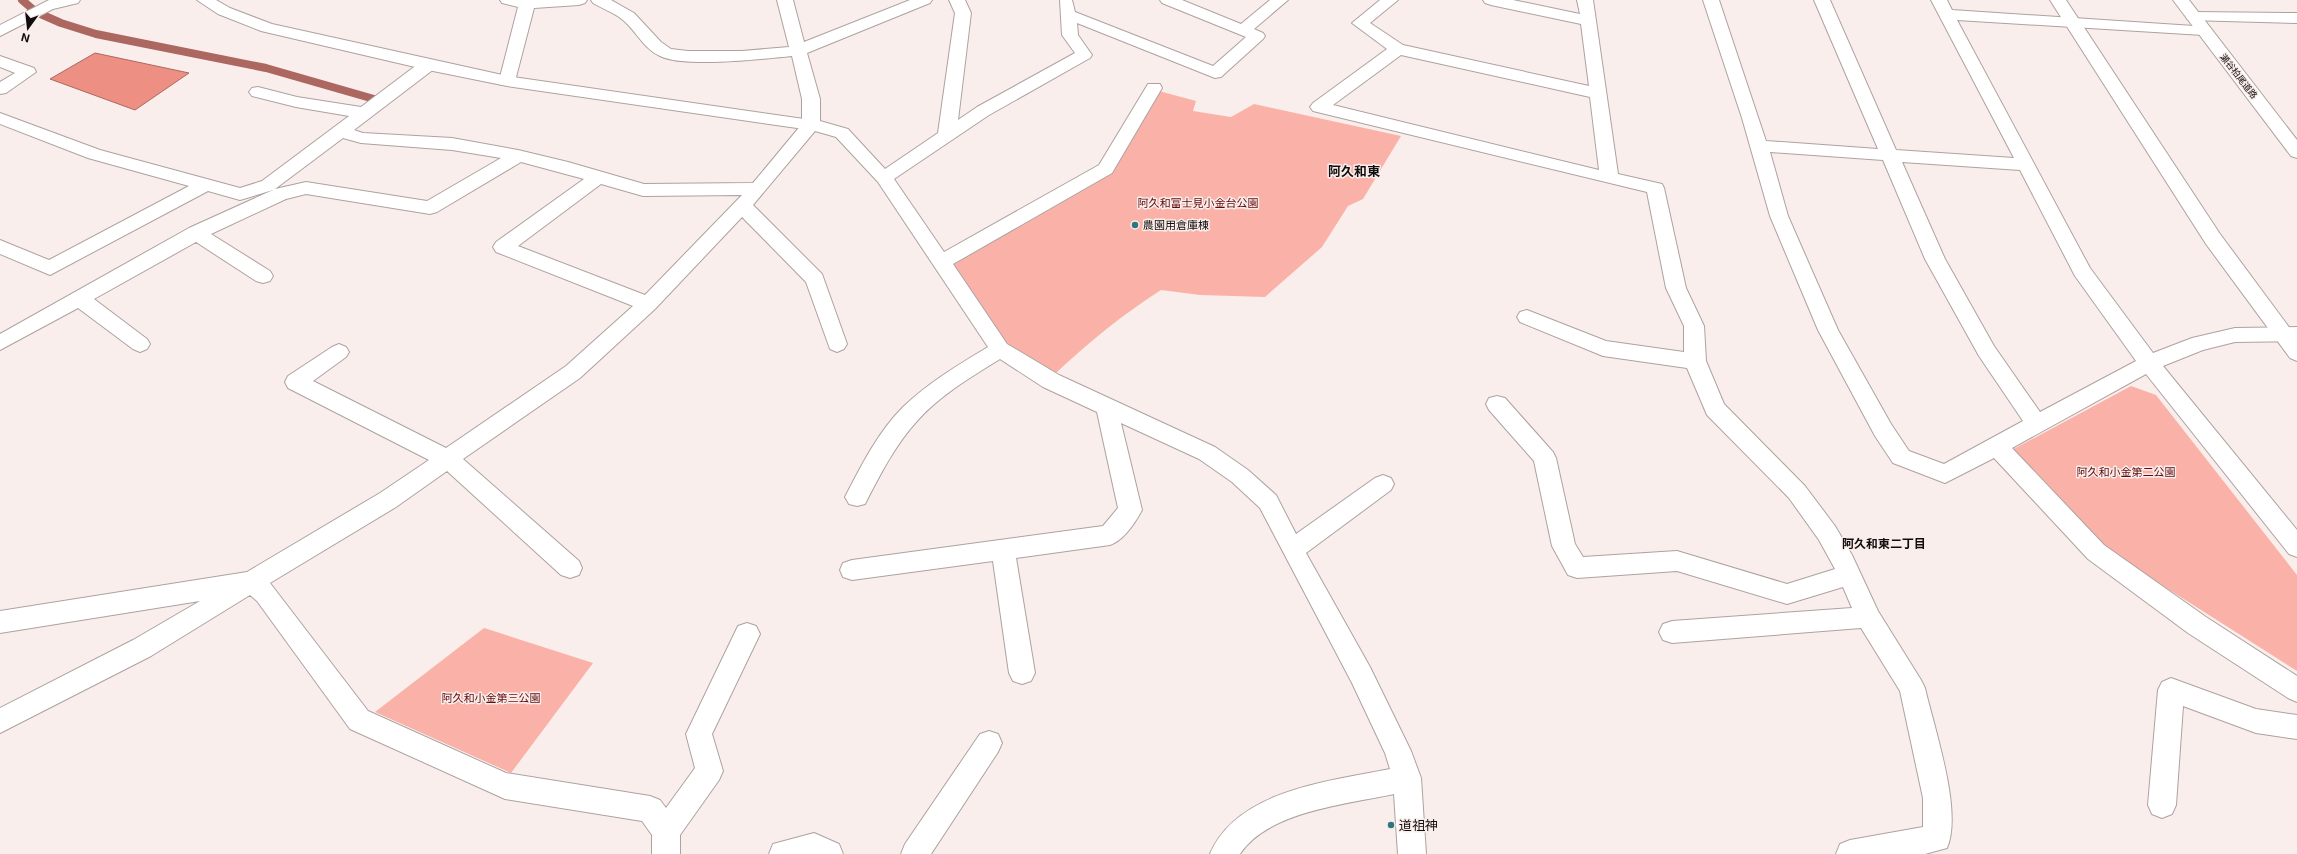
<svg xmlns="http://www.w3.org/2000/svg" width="2297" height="854" viewBox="0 0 2297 854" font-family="Inter,'Noto Sans JP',sans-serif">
	<rect width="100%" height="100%" fill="#faeeec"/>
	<path fill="#fab2a8" d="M 1159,91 L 1196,101 L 1193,111 L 1231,117 L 1254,104 L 1401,136 L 1363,199 L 1348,206 L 1322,247 L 1265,297 L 1200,295 L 1161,290 C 1122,315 1089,342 1056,373 L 1018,353 L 1003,340 L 948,263 L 1108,173 Z
		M 2131,386 L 2156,395 L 2297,575 L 2297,671 L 2094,542 L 2010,451 Z
		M 484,628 L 593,663 L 511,773 L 375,712 Z"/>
	<path fill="#ee8f84" stroke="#ac6860" d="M 95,53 L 189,73 L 135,110 L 50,79 Z"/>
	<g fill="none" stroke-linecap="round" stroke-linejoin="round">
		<path stroke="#ac6860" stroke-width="8" d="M 22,0 L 36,12 L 61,23 L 96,34 L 266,68 L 374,99"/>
		<defs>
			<path id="minor" d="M 49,0 L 80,0 L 78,3 L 53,9 L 0,36 L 0,25 Z
				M 500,0 L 587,0 L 585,3 L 579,5 L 534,8 L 515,81 L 513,85 L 501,85 L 499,81 L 518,7 L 502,3 Z
				M 591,0 L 611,0 L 634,13 L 661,42 L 671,49 L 688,51 L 742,51 L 789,47 L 777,0 L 793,0 L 804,42 L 910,0 L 932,0 L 930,3 L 807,53 L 820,99 L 820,121 L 848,129 L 885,169 L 938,133 L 955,13 L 949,0 L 965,0 L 971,13 L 958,120 L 977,107 L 1075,53 L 1062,35 L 1060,0 L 1072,0 L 1075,12 L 1213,66 L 1246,37 L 1162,3 L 1160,0 L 1182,0 L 1241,24 L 1270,0 L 1288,0 L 1254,29 L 1263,33 L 1265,36 L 1263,39 L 1221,77 L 1215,78 L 1077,23 L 1078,35 L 1092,55 L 1090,58 L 989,115 L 894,179 L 944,252 L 1099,165 L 1148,84 L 1160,84 L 1162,88 L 1112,173 L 953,264 L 1007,344 L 1059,375 L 1215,447 L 1248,470 L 1276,495 L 1296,534 L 1375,478 L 1383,475 L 1391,478 L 1394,484 L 1391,490 L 1306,553 L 1370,667 L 1411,751 L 1421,778 L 1426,854 L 1398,854 L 1394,794 C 1348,804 1268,811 1240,854 L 1210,854 C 1237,790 1330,781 1390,769 L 1385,753 L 1352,683 L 1260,508 L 1232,482 L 1199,459 L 1121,423 L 1142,510 C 1135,523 1124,540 1110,545 L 1016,558 L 1035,673 L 1031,681 L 1022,684 L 1013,681 L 1009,673 L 993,561 L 852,580 L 843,577 L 840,570 L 843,563 L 852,560 L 1103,526 L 1118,508 L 1097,412 L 1043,387 L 1000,359 C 971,377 940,395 917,421 C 895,445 880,475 865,504 L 857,506 L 849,504 L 845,497 C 861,466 878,432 903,407 C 928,383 958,365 988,347 L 878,182 L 836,137 L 815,131 L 753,205 L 822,274 L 847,344 L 844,349 L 837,352 L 830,349 L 806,282 L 742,217 L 655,309 L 580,378 L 463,459 L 579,561 L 582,568 L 579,575 L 570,578 L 561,575 L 447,471 L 396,507 L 270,583 L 368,711 L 506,773 L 650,796 L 660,800 L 666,808 L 695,768 L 686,734 L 738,626 L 747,623 L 756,626 L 760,634 L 712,734 L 723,771 L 719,780 L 680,835 L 680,854 L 652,854 L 652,835 L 642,821 L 505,799 L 350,729 L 257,601 L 250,595 L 151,656 L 0,733 L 0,708 L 133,640 L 200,601 L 0,633 L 0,611 L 247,572 L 380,493 L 429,460 L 288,388 L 285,382 L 288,376 L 332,347 L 339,344 L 346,347 L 349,352 L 346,357 L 313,381 L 446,448 L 566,366 L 633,306 L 496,252 L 493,247 L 496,242 L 584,179 L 521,162 L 437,212 L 430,214 L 306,194 L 286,199 L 211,234 L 270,271 L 273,276 L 270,281 L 263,283 L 256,281 L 196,242 L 94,299 L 147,339 L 150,344 L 147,349 L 140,352 L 133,349 L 78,308 L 0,350 L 0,334 L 189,228 L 273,190 L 240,200 L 208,191 L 50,275 L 0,254 L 0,240 L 49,260 L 189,186 L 88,158 L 0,124 L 0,113 L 100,150 L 240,188 L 262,181 L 349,116 L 296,107 L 252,96 L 249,92 L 252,88 L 258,87 L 297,97 L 361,107 L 422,61 L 434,61 L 436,65 L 434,69 L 354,130 L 363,133 L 452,138 L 518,150 L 568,162 L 644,184 L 753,183 L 802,124 L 802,99 L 792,56 C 763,59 684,68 660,56 C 644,49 636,31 623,20 C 615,13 603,9 593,3 ZM 343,138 L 361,143 L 452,150 L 501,158 L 427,201 L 306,182 L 275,189 ZM 601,184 L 643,196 L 742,195 L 645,295 L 518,246 Z
				M 1380,0 L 1398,0 L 1370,23 L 1403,45 L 1589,86 L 1581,24 L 1491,5 L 1485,3 L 1483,0 L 1513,0 L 1580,14 L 1577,0 L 1593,0 L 1618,174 L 1662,184 L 1664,188 L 1686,288 L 1704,326 L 1706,361 L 1724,404 L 1805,486 L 1835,526 L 1852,555 L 1878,611 L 1921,680 L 1925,688 C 1934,728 1963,811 1947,848 L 1925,854 L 1836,854 L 1840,844 L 1850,840 L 1923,827 L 1923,798 L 1900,691 L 1861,628 L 1672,643 L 1663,640 L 1659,632 L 1663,624 L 1672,621 L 1852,608 L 1843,587 L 1787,604 L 1677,571 L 1577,578 L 1568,575 L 1552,546 L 1534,461 L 1489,410 L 1486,404 L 1489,398 L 1497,396 L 1505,398 L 1553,452 L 1556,458 L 1575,544 L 1583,557 L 1677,551 L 1787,584 L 1835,569 L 1819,540 L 1789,498 L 1707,415 L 1687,368 L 1603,356 L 1520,322 L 1517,317 L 1520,312 L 1527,310 L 1606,341 L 1684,352 L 1684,326 L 1666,288 L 1647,192 L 1313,111 L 1310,107 L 1313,103 L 1387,49 L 1352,23 ZM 1401,55 L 1590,97 L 1599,170 L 1333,105 Z
				M 1703,0 L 1719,0 L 1766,141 L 1878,149 L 1814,0 L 1830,0 L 1896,150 L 2014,158 L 1931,0 L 1947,0 L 1952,10 L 2209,27 L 2211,30 L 2209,33 L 2203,35 L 1957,20 L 2090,268 L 2153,353 L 2192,338 L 2235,328 L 2297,327 L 2297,341 L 2235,342 L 2203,350 L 2163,366 L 2297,530 L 2297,557 L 2289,554 L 2146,374 L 2012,448 L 2104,545 L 2206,617 L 2297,676 L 2297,702 L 2288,698 L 2188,633 L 2088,559 L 1994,458 L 1945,483 L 1893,463 L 1875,436 L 1818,330 L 1770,216 L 1742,118 ZM 1770,152 L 1883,160 L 1925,259 L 1979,356 L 2023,421 L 1944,464 L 1909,451 L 1891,424 L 1838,330 L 1788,216 ZM 1902,162 L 2020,170 L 2075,276 L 2136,361 L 2040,412 L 1994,346 L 1945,259 Z
				M 2194,12 L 2297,13 L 2297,23 L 2188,20 L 2186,17 L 2188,14 Z
				M 0,56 L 34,68 L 36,72 L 6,93 L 0,94 L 0,82 L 15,73 L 0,67 Z
				M 2171,678 L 2256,709 L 2297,715 L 2297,739 L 2256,733 L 2183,706 L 2176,805 L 2172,814 L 2162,818 L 2152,814 L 2148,805 L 2158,690 L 2162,682 Z
				M 989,731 L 998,734 L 1002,743 L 998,752 L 931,854 L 901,854 L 905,844 L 980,734 Z
				M 814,833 L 839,844 L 843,854 L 769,854 L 773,844 Z"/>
			<path id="tertiary" d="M 197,0 L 216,0 L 230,8 L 272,24 L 507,76 L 811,120 L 817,121 L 820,125 L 817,129 L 811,130 L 507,86 L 428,70 L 261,31 L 218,14 Z
				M 2050,0 L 2066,0 L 2220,234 L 2297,338 L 2297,361 L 2290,358 L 2206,244 Z"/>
			<path id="secondary" d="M 2173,0 L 2189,0 L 2297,140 L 2297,158 L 2291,156 Z"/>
		</defs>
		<use href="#minor" stroke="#ada2a0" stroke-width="2"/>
		<use href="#tertiary" stroke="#ada2a0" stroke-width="2"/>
		<use href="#secondary" stroke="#ada2a0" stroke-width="2"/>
		<use href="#minor" fill="#fff" fill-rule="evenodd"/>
		<use href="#tertiary" fill="#fff" fill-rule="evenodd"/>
		<use href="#secondary" fill="#fff" fill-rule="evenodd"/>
	</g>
	<g fill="#2e777f" stroke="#faeeec" stroke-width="1.5">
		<circle cx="1135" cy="225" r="4"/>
		<circle cx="1391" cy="825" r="4"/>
	</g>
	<g text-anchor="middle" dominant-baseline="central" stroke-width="3" stroke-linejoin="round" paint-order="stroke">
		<g font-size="9" fill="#110d0c" stroke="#faeeec">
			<text transform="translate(2239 76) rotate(52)">瀬谷柏尾道路</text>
		</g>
		<g font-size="11" fill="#600a0b" stroke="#faeeec">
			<text x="1198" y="203">阿久和富士見小金台公園</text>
			<text x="2126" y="472">阿久和小金第二公園</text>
			<text x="491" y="698">阿久和小金第三公園</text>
		</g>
		<g font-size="11" fill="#110d0c" stroke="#faeeec" text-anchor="start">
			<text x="1143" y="225">農園用倉庫棟</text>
		</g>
		<g font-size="12" font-weight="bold" fill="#110d0c" stroke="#faeeec">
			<text x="1884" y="543">阿久和東二丁目</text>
		</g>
		<g font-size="13" font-weight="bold" fill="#110d0c" stroke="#faeeec">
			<text x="1354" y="171">阿久和東</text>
		</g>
		<g font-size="13" fill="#110d0c" stroke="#faeeec" text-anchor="start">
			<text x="1399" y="825">道祖神</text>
		</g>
	</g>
	<g transform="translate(28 28) rotate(195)" stroke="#faeeec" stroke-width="3" paint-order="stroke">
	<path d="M0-3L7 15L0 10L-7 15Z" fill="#110d0c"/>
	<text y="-6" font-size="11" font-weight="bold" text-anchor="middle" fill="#110d0c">N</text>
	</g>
</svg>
